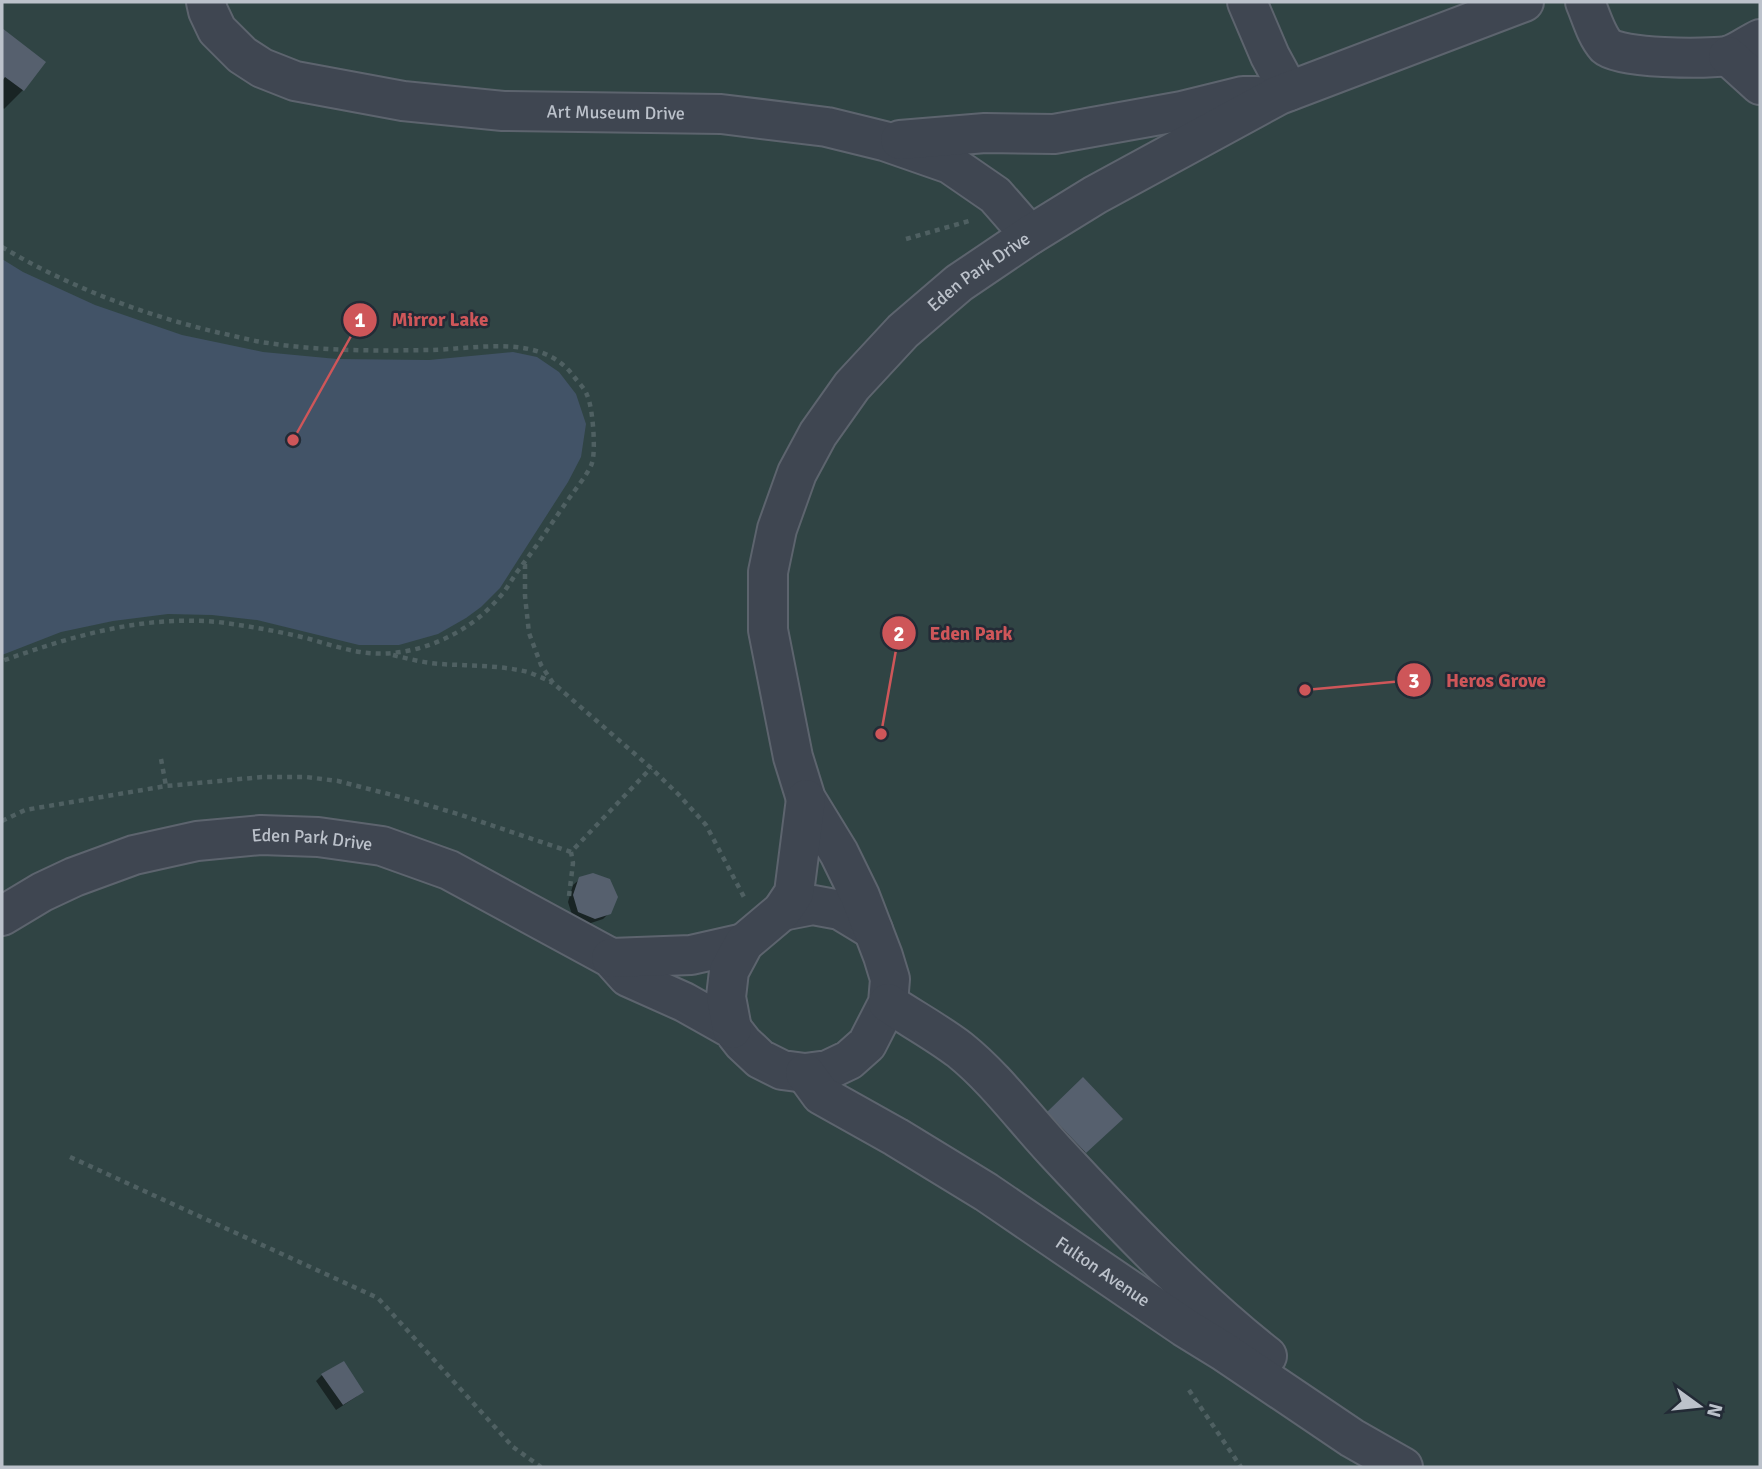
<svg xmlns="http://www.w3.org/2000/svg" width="1762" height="1469" viewBox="0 0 1762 1469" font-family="Signika,sans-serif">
	<rect width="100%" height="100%" fill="#2b3540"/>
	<path fill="#304444" d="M 2,2 L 1760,2 L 1760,1467 L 2,1467 Z"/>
	<path fill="#425367" d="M 2,259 L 23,272 L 95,305 L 182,335 L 263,352 L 337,359 L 429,360 L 513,352 L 537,357 L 559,372 L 576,394 L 586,424 L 581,457 L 568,482 L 500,588 L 481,607 L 466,618 L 438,634 L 399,645 L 359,645 L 257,620 L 212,615 L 168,614 L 113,621 L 61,632 L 2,655 Z"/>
	<path fill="#0007" d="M 2,30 L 44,62 L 23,90 L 4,109 L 2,107 Z
		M 580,879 L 609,913 L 603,919 L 588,924 L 573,918 L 568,902 L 573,885 Z
		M 1083,1080 L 1108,1131 L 1073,1164 L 1035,1126 Z
		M 322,1375 L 361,1392 L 356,1397 L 336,1410 L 316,1381 Z"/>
	<path fill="#56606e" d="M 2,28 L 46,62 L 24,91 L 5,77 L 2,81 Z
		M 593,873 L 610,879 L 618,897 L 611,914 L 595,919 L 578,912 L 573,895 L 579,877 Z
		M 1083,1077 L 1123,1119 L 1086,1153 L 1047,1112 Z
		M 344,1361 L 364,1392 L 343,1405 L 321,1374 Z"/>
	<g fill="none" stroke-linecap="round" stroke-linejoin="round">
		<defs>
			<g id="minor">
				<path id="s1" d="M 206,2 L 208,11 L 217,30 L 242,55 L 262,68 L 295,81 L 403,101 L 503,111 L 721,114 L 827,127 L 884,141 L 950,164 L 995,195 L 1030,235"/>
				<path d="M 1247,2 L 1270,56 L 1289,91"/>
				<path d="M 1585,2 C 1591,16 1596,35 1606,46 C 1620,59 1706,59 1726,56 C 1737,54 1749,44 1760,39"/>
				<path d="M 1728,56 L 1760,85"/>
				<path d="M 900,140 L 985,133 L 1054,134 L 1182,111 L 1243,96 L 1256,96"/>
				<path d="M 782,911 L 813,905 L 840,910 L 873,930"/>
				<path id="s2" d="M 2,916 L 42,892 L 74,877 L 134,855 L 197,841 L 261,835 L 318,837 L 382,846 L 449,870 L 611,958 L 628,977 L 684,1002 L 732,1029 L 743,1043 L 760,1059 L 782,1070 L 805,1073 L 828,1070 L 849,1060 L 867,1044 L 888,1003 L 890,979 L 883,956 L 860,896 L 839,853 L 806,799 L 793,757 L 768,630 L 768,572 L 777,529 L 797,473 L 818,434 L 852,386 L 903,331 L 959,283 L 1030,235 L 1095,195 L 1279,95 L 1524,2"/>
				<path d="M 611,958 L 691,955 L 744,943"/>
				<path d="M 888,1003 C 912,1019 938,1033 960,1050 C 996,1079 1024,1118 1055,1151 C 1122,1223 1190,1295 1267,1356"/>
				<path d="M 732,1029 L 726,997 L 729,971 L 744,943 L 782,911 L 794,893 L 806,799"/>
				<path id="s3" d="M 805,1073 L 821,1095 L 896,1137 L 986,1192 L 1184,1327 L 1223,1351 L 1352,1438 L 1403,1467"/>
			</g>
		</defs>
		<use href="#minor" stroke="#5d646e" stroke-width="42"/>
		<path stroke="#4f6062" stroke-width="4.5" stroke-dasharray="5 5" stroke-linecap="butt" d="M 906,239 L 969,221
			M 2,247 C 69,287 144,315 220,333 C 236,336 252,341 268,343 C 320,351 374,351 427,350 C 475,350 542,331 575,378 C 579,383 585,389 587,395 C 593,407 596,451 592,463 C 589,473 571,495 565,504 C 549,527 534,550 517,572 C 511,581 505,592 497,600 C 465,637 409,660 360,652 C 342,649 324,643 306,638 C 277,631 248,626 218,622 C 143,615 72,636 2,661
			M 525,564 L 525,596 L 529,633 L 541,665 L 553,683 L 651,768 L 679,795 L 706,825 L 745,899
			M 393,655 C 409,659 425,663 441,664 C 470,666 499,665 528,672 C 536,675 545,679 553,683
			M 161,759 L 166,786
			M 2,821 L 25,810 L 166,786 L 262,777 L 306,777 L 338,781 L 400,797 L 458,814 L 571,852 L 651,768
			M 569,896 L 573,863 L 571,852
			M 70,1157 L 378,1298 L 513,1447 L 541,1467
			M 1189,1390 L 1241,1467"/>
		<use href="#minor" stroke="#3f4651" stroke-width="38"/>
	</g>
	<g text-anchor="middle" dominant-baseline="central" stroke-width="5" stroke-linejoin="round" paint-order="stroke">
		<g font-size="18" fill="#bcc2cb" stroke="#232b36">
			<text stroke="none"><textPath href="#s1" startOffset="448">Art Museum Drive</textPath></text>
			<text stroke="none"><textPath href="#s2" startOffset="1832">Eden Park Drive</textPath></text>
			<text stroke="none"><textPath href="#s2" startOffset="326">Eden Park Drive</textPath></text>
			<text stroke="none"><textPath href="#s3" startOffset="360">Fulton Avenue</textPath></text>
		</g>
	</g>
	<path fill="none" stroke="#ce5659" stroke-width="2.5" d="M293 440L360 320M881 734L899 633M1305 690L1414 680"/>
	<g fill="#ce5659" stroke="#232b36" stroke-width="2.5">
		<circle cx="293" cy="440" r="7"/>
		<circle cx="881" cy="734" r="7"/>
		<circle cx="1305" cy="690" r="7"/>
		<circle cx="360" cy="320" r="18"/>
		<circle cx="899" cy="633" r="18"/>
		<circle cx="1414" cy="680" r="18"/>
	</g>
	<g font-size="21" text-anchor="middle" font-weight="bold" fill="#fff">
		<text x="360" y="327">1</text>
		<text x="899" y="641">2</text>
		<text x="1414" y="688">3</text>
	</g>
	<g font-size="19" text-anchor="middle" font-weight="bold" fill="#ce5659" stroke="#232b36" stroke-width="5" stroke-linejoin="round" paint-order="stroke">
		<text x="440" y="326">Mirror Lake</text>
		<text x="971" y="640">Eden Park</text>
		<text x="1496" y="687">Heros Grove</text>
	</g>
	<rect width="1762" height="1469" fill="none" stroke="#bcc2cb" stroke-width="7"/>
	<g transform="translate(1699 1406) rotate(105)" stroke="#232b36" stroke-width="5" paint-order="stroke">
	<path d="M0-5L12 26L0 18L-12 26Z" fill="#bcc2cb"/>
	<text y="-10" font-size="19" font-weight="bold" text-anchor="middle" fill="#bcc2cb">N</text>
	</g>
</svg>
